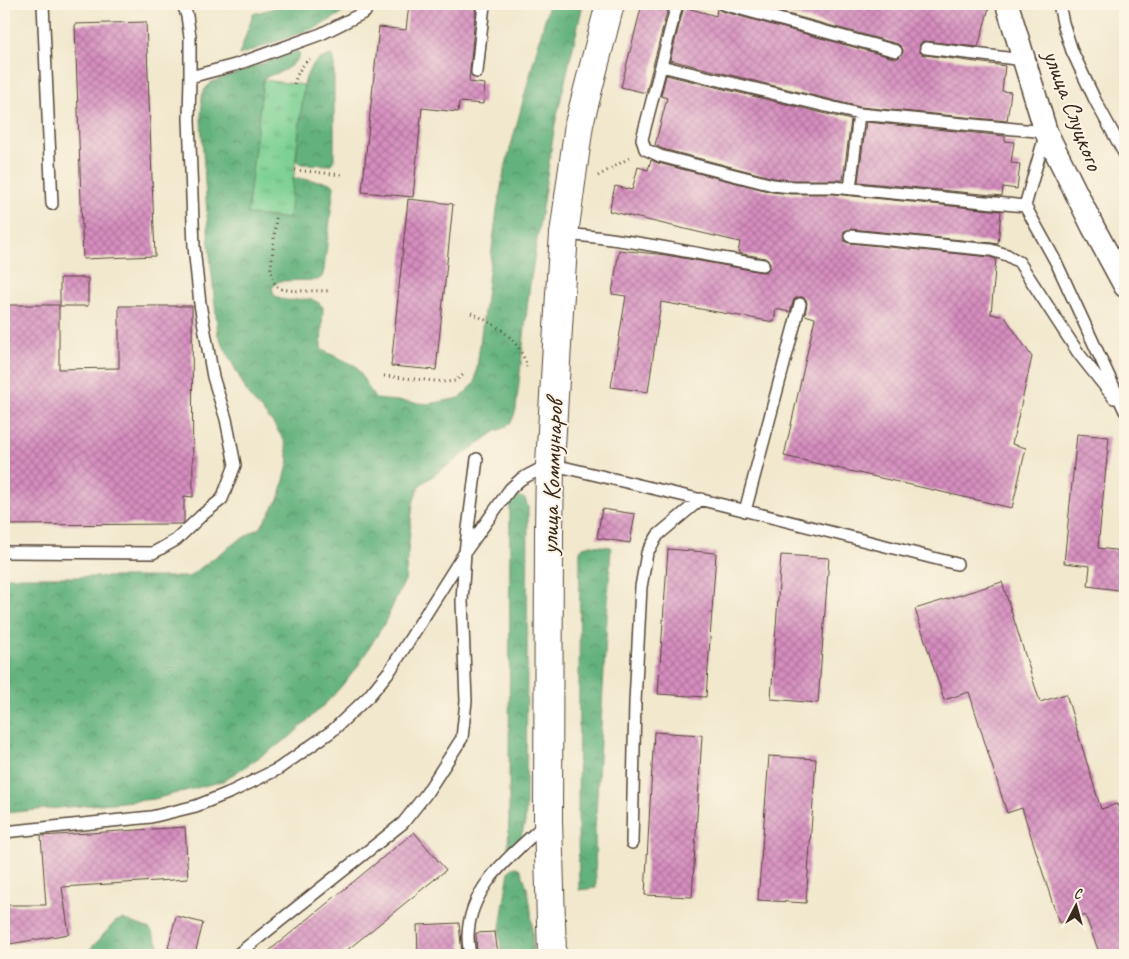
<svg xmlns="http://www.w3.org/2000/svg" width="1129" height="959" viewBox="0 0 1129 959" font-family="Caveat,sans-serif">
	<defs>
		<pattern id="grass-tufts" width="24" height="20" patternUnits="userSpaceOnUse" patternTransform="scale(1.25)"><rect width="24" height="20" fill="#7bd093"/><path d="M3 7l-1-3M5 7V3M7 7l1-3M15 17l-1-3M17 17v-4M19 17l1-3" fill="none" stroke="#66a977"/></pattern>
		<pattern id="forest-crowns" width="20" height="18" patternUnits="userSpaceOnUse" patternTransform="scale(1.25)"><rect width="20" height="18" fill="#64b27d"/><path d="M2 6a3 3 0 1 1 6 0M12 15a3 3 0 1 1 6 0" fill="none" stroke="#549166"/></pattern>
		<pattern id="building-cross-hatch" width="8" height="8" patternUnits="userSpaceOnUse" patternTransform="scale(1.25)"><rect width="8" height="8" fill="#d68dbf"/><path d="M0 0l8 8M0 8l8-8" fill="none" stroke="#af739b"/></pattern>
	</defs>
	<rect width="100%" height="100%" fill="#fcf5e5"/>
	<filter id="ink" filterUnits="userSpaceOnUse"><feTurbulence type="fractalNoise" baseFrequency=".02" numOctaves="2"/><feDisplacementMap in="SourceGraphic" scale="10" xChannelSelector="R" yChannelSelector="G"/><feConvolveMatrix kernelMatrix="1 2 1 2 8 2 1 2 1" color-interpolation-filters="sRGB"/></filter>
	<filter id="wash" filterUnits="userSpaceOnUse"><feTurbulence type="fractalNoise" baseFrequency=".0096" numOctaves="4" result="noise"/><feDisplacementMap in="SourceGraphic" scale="20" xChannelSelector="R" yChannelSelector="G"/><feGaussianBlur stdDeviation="1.12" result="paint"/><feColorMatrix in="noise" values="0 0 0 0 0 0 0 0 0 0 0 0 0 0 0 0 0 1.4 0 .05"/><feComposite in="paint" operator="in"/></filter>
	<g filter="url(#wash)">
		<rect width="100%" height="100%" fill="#f1e8cd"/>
		<path fill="url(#grass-tufts)" stroke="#5b7d58" d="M 263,80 L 304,85 L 289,219 L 247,214 Z"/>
		<path fill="url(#forest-crowns)" stroke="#506e4e" d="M 288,4 L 353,4 L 347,10 L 320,26 L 239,55 L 253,14 Z
			M 549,4 L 583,4 L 555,124 L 529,291 L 516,409 C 512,423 510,426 496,431 L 420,485 L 413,503 L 405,580 L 384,624 L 356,669 L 332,697 L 290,737 L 223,781 L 154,799 L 4,813 L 4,577 L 188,577 L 236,542 L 261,527 L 280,496 L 289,461 L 285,442 L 273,423 L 249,396 L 218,335 L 209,245 L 201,120 L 202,95 L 205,89 L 212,82 L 297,51 L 300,54 C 296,63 288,69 278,73 C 272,75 268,75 263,80 L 247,214 L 289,219 L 293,178 L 327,182 L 332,184 L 334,186 L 324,270 L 322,277 L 318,280 L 279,281 L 272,288 L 274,295 C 276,296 278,298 281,299 C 296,304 310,292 323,307 L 321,348 L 324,351 L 356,366 L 375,399 L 429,404 L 460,398 L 475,383 L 497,210 L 504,172 Z
			M 332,55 C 336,59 334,63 334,68 L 334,160 L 330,165 L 301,164 L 296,160 L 304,85 C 308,68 314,59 332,55 Z
			M 510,495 L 518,496 L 525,499 L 528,507 L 526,808 L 525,823 L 521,837 L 508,848 L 509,819 Z
			M 591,545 L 611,547 L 595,831 L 596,888 L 579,890 L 578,823 L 580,551 L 583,547 Z
			M 516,867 L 520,869 C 533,896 532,926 533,955 L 502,955 L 499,934 L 509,871 L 512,868 Z
			M 122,919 L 150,929 L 165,955 L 85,955 L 115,922 Z"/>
		<g id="blocks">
			<path fill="url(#building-cross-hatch)" d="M 409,4 L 476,4 L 470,71 L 469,82 L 485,84 L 483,104 L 459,102 L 458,112 L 422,108 L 413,197 L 362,192 L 379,27 L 406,30 Z
				M 642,4 L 669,4 L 646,93 L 621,87 Z
				M 751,4 L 975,4 L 989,8 L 978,47 L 926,41 L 923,41 L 920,44 L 919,50 L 921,54 L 925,55 L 1005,66 L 1002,91 L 1011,92 L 1007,121 L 860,107 L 670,60 L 684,7 L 716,16 L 717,8 L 721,11 L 894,58 L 898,58 L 903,53 L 903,49 L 898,44 Z
				M 146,22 L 155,256 L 83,259 L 75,24 Z
				M 666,75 L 851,120 L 843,180 L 791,180 L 774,178 L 663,149 L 655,145 L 667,98 L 661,96 Z
				M 866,122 L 1005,136 L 1005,141 L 1014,142 L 1011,163 L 1020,164 L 1017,189 L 1003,187 L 1002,196 L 858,182 Z
				M 651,160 L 658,163 L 772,192 L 791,194 L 833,194 L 1001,211 L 998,244 L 992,243 L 851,229 L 844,231 L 843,236 L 845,242 L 849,243 L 990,257 L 996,259 L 991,314 L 1005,317 L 1032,357 L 1012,444 L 1026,448 L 1012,508 L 784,456 L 815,318 L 805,315 L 807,303 L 806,299 L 802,297 L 798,297 L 794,299 L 790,312 L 776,309 L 774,322 L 661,302 L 648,392 L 611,387 L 626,296 L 612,294 L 619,250 L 666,255 L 762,272 L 766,272 L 770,267 L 770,262 L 765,258 L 738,253 L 740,242 L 609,211 L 615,186 L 632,190 L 638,167 L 648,170 Z
				M 408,199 L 453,204 L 436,370 L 391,366 Z
				M 60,278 L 88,278 L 88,306 L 60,306 Z
				M 4,305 L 59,305 L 59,369 L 119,368 L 119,306 L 192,306 L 193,497 L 184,496 L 184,522 L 181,524 L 4,525 Z
				M 1077,434 L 1109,437 L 1098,548 L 1122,551 L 1118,590 L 1088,586 L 1090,566 L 1064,563 Z
				M 602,509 L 635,514 L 630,543 L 597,538 Z
				M 668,549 L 716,553 L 706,697 L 658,694 Z
				M 781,555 L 829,558 L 818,703 L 771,699 Z
				M 1002,582 L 1040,702 L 1066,694 L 1101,809 L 1117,804 L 1125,830 L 1125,955 L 1100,955 L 1085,915 L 1059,923 L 1022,808 L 1007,813 L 969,692 L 944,700 L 915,609 Z
				M 654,732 L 702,735 L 692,897 L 645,895 Z
				M 769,756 L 816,759 L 806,903 L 758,900 Z
				M 185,827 L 188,879 L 62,887 L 69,934 L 4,945 L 4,905 L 46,905 L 41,836 Z
				M 414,832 L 446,870 L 341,955 L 264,955 Z
				M 176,916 L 203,923 L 195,954 L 168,948 Z
				M 459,923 L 462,955 L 418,955 L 417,925 Z
				M 495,932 L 498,955 L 477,955 L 476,933 Z"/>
		</g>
	</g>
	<g filter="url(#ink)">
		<use href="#blocks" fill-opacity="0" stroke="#564638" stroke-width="1"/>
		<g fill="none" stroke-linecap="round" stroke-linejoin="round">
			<defs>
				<path id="service" d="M 43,4 L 52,204
					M 677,4 L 661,66 L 859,114 L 1046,132 L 1025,206 L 1056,262 L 1125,411
					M 723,4 L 896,51
					M 1059,4 L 1063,23 L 1072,51 L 1095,100 L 1125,155
					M 926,48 L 1024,60
					M 661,66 L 642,139 L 645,149 L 660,156 L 773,185 L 791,187 L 833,187 L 1025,206
					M 477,72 L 484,4
					M 190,77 L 235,65 L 321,34 L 365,12
					M 850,189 L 859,114
					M 564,234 C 631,239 697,254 763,265
					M 850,236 L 991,250 L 1007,255 L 1019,262 L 1079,354 L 1114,398
					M 745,511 L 800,304
					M 4,552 L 153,553 L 176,540 L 201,516 L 222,499 L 235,465 L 226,419 L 213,377 L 200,304 L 194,247 L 189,119 L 190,77 L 190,37 L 187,16 L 183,4
					M 4,832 L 151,817 L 196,806 L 231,792 L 278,769 L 332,731 L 369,696 L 391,669 L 465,552 L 510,489 L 521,479 L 550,464 L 723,505 L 957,564
					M 632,843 L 635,702 L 641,587 L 647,553 L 658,535 L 701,499
					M 237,955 L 403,823 L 426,794 L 462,738 L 466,701 L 462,601 L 465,552 L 477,459
					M 470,955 C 469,949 468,942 468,936 C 469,886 513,854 546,823"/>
				<path id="minor" d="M 1007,4 L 1046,132 L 1093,227 L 1125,286"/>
				<path id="secondary" d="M 552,955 L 548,821 L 549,533 L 550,464 L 561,277 L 564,234 L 579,124 L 610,4"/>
			</defs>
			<use href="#service" stroke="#564638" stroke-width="14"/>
			<use href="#minor" stroke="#564638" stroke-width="25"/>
			<use href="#secondary" stroke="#564638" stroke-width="30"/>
			<path stroke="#564638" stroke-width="3" stroke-dasharray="1 4" stroke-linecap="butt" d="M 294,84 C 297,74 301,65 310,59
				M 295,170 L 343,175
				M 598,176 L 629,158
				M 276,218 L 271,268 C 272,275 272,283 278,287 C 286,293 319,290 331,291
				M 471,313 C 498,325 520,339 528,370
				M 384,376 L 446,382 L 455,381 L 463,375"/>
			<use href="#service" stroke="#fff" stroke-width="11"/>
			<use href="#minor" stroke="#fff" stroke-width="22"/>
			<use href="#secondary" stroke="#fff" stroke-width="28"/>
		</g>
	</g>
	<g text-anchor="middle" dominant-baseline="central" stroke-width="4" stroke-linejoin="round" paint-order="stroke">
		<g font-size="25" fill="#3b2a1e" stroke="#fcf5e5">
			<text transform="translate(1073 110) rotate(69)">улица Слуцкого</text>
			<text transform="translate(552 477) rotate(-88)">улица Коммунаров</text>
		</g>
	</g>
	<rect width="1129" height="959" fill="none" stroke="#fcf5e5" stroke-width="20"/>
	<g transform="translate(1076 906) rotate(6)" stroke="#fcf5e5" stroke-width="4" paint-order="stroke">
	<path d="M0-4L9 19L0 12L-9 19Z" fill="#3b2a1e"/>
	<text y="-8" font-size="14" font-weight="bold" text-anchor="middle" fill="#3b2a1e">С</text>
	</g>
</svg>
